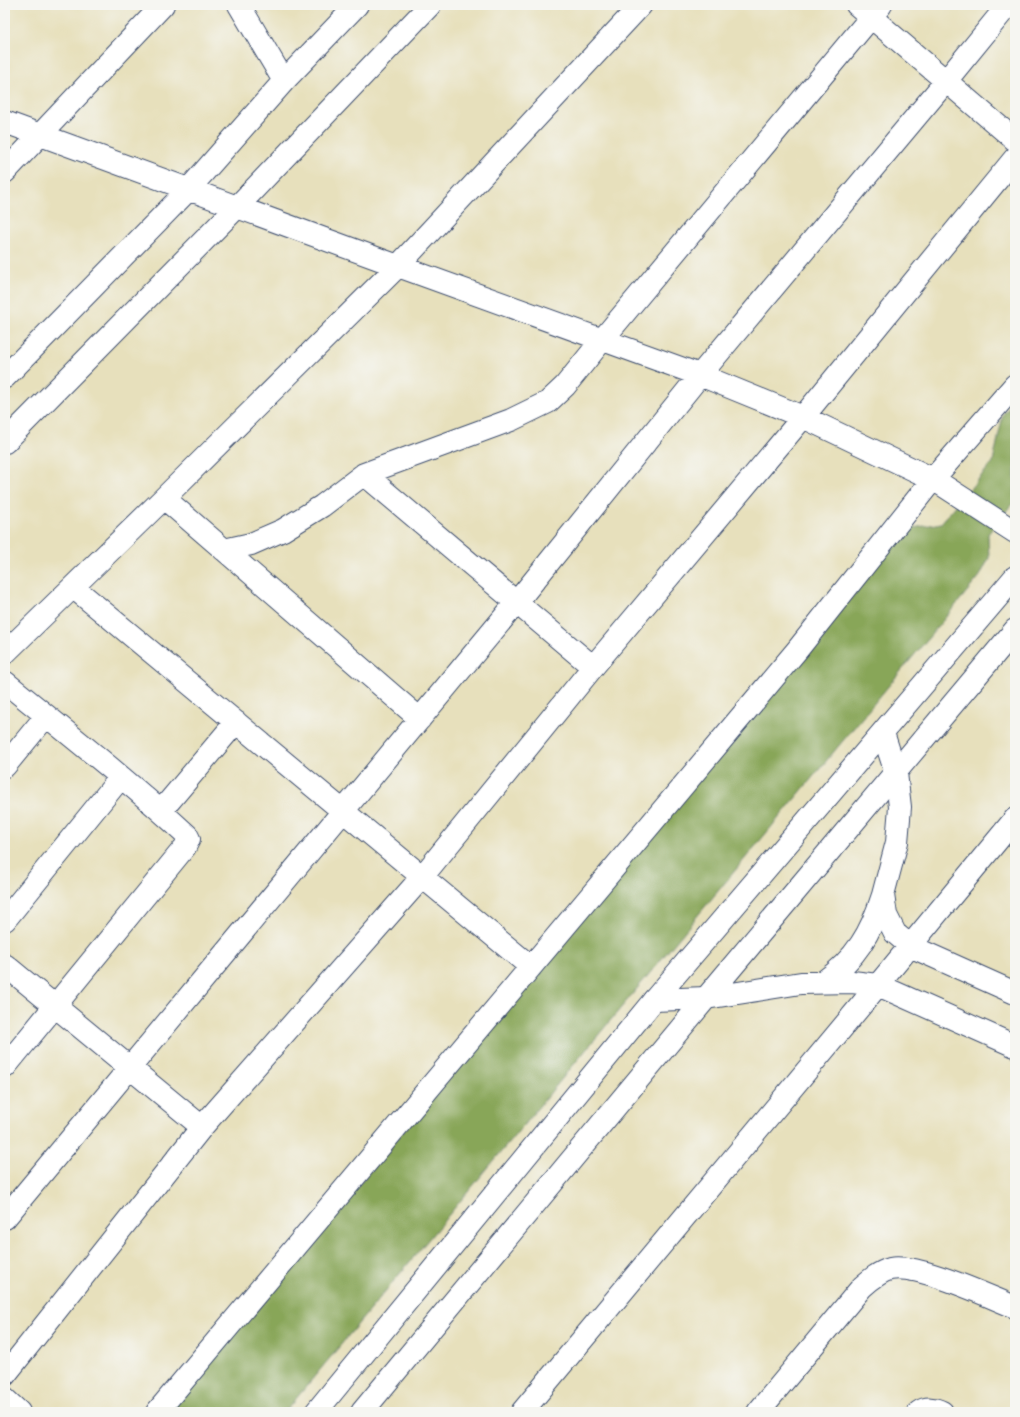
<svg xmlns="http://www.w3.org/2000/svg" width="1020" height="1417" viewBox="0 0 1020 1417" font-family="'Shantell Sans',sans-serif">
	<rect width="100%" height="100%" fill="#f6f6f2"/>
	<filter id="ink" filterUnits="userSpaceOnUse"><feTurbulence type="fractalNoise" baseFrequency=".025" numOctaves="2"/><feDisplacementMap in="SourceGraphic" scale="8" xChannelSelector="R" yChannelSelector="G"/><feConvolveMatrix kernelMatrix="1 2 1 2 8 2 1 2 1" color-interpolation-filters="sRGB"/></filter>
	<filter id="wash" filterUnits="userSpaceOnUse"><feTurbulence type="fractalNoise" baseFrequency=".012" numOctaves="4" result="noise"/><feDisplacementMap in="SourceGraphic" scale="16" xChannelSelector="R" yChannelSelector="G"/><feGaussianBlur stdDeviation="0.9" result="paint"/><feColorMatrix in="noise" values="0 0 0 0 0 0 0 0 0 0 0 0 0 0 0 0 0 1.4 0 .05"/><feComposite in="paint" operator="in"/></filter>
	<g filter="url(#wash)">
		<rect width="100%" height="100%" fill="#e7e0bc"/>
		<path fill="#88a659" stroke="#526a5c" d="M 1015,400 L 1015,503 L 1012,504 L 988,534 L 989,558 L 980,576 L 285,1412 L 168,1412 L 907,529 L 941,523 L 993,462 L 1003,414 Z"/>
	</g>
	<g filter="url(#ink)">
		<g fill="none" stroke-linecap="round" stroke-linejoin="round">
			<defs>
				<path id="minor" d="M 239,5 L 284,81
					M 857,5 L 1015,140
					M 5,122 L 398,266 L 700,375 L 803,417 L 933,479 L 1015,532
					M 5,172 L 163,5
					M 5,377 L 188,190 L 284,81 L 357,5
					M 5,442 L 237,207 L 430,5
					M 364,474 L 593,667
					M 164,498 L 420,719
					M 224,550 L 251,544 L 283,530 L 322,506 L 364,474 L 511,420 L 548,402 L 565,386 L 602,340 L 881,5
					M 73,587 L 531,967
					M 5,653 L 164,498 L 398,266 L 641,5
					M 5,682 C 66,732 129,781 187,835 L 189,839 L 185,847 L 5,1067
					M 883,733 L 896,773 L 900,807 L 897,842 L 883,895 L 886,915 L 895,933 L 910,946 L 1015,993
					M 5,766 L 46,716
					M 161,811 L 236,722
					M 5,920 L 121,777
					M 5,965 L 202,1127
					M 823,982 C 856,959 871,933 883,895
					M 654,1000 L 706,998 L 801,983 L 852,982 L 878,985 L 1015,1046
					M 5,1218 L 516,603 L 700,375 L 946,81 L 1008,5
					M 5,1375 L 202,1127 L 422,877 L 593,667 L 803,417 L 1015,158
					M 5,1399 L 19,1412
					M 157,1412 L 798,649 L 933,479 L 1015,385
					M 522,1412 L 878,985 L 1015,819
					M 758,1412 L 862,1287 C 870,1280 879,1272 890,1269 C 918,1263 987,1296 1015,1307
					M 919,1412 C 926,1407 935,1408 942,1412"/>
				<path id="highway" d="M 316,1412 L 654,1000 L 1015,577
					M 362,1412 L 706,998 L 1015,630"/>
			</defs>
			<use href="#minor" stroke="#3a4a6c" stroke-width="24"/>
			<use href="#highway" stroke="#3a4a6c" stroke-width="24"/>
			<use href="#minor" stroke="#fff" stroke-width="22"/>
			<use href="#highway" stroke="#fff" stroke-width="22"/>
		</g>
	</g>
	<rect width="1020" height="1417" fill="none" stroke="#f6f6f2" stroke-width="20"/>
</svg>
